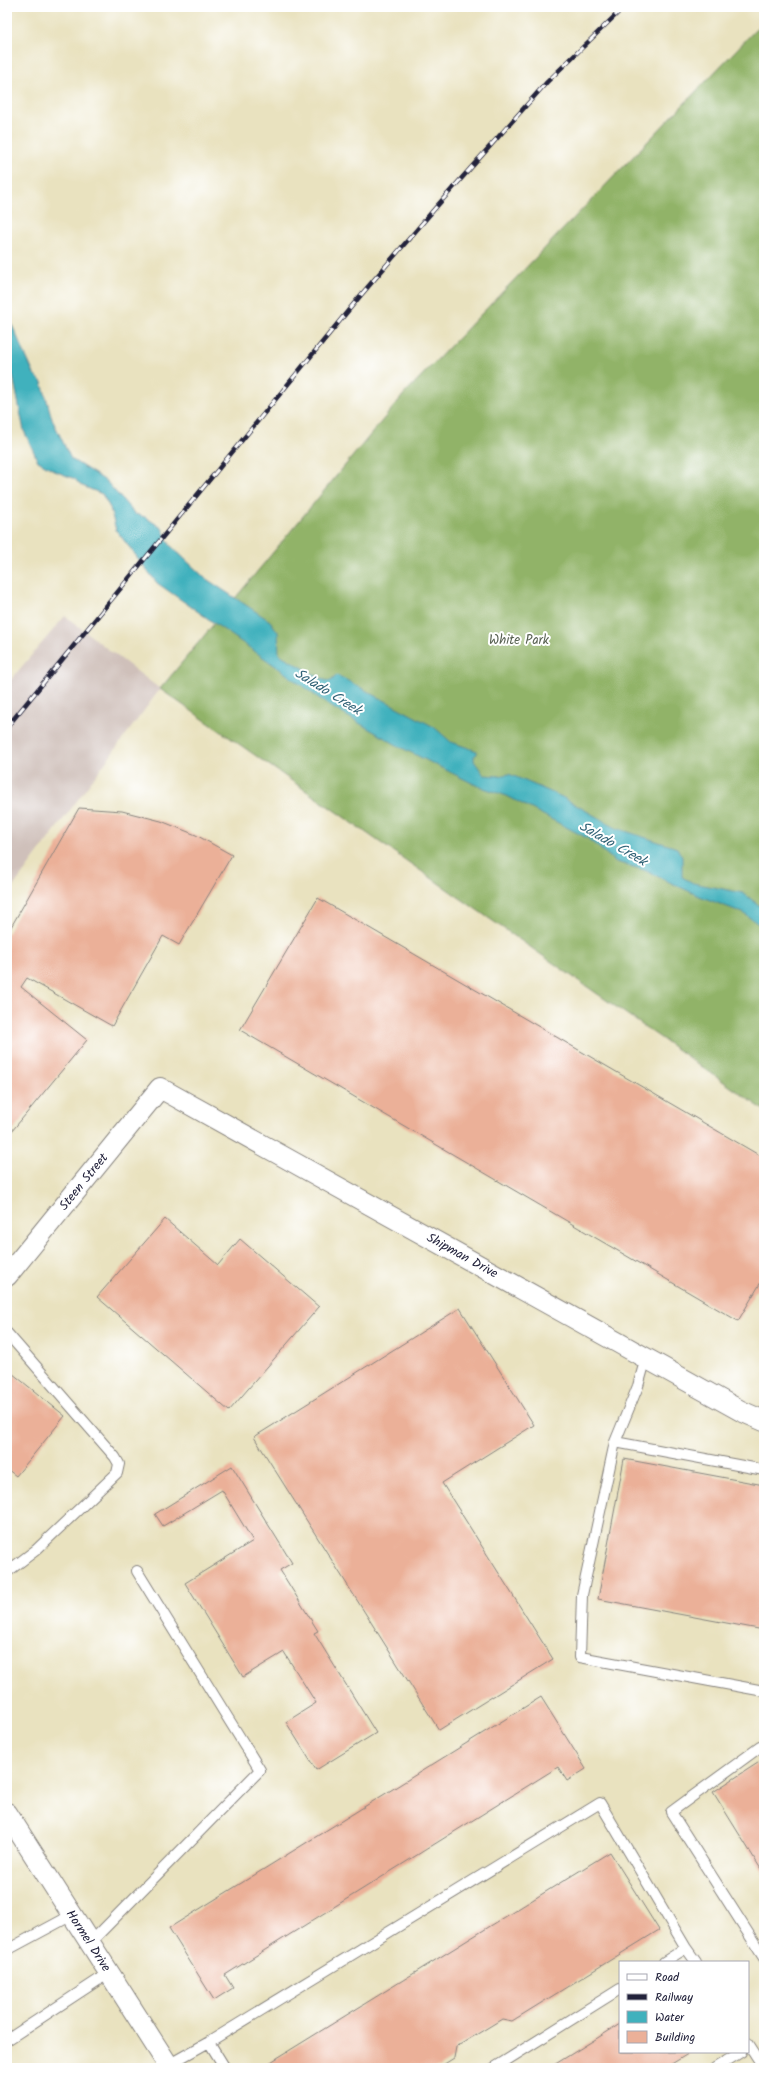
<svg xmlns="http://www.w3.org/2000/svg" width="771" height="2075" viewBox="0 0 771 2075" font-family="Kalam,sans-serif">
	<rect width="100%" height="100%" fill="#fff"/>
	<filter id="ink" filterUnits="userSpaceOnUse"><feTurbulence type="fractalNoise" baseFrequency=".025" numOctaves="2"/><feDisplacementMap in="SourceGraphic" scale="8" xChannelSelector="R" yChannelSelector="G"/><feConvolveMatrix kernelMatrix="1 2 1 2 8 2 1 2 1" color-interpolation-filters="sRGB"/></filter>
	<filter id="wash" filterUnits="userSpaceOnUse"><feTurbulence type="fractalNoise" baseFrequency=".012" numOctaves="4" result="noise"/><feDisplacementMap in="SourceGraphic" scale="16" xChannelSelector="R" yChannelSelector="G"/><feGaussianBlur stdDeviation="0.9" result="paint"/><feColorMatrix in="noise" values="0 0 0 0 0 0 0 0 0 0 0 0 0 0 0 0 0 1.4 0 .05"/><feComposite in="paint" operator="in"/></filter>
	<g filter="url(#wash)">
		<rect width="100%" height="100%" fill="#e9e2bf"/>
		<path fill="#cfc0ba" d="M 65,616 L 160,689 L 7,895 L 7,684 Z"/>
		<path fill="#91b368" stroke="#5a6a52" d="M 764,21 L 764,1110 L 160,689 L 405,393 Z"/>
		<path fill="#41b1bd" stroke="#326a7c" d="M 7,314 L 34,374 L 42,382 L 52,419 L 71,459 L 106,481 L 135,514 L 145,517 L 162,528 L 170,545 L 205,578 L 270,621 L 278,632 L 279,654 L 324,680 L 331,681 L 337,675 L 434,727 L 451,742 L 477,751 L 477,754 L 474,756 L 474,761 L 484,775 L 498,776 L 509,774 L 562,797 L 616,828 L 677,848 L 682,857 L 682,877 L 693,883 L 743,893 L 764,909 L 764,928 L 743,913 L 697,895 L 644,870 L 616,862 L 587,838 L 507,796 L 478,786 L 402,748 L 328,705 L 277,667 L 157,583 L 116,530 L 110,508 L 102,494 L 80,485 L 75,479 L 57,472 L 38,461 L 24,431 L 11,366 L 7,355 Z"/>
		<g id="blocks">
			<path fill="#ebb098" d="M 79,808 L 122,811 L 161,821 L 196,835 L 232,855 L 179,945 L 163,936 L 112,1026 L 27,978 L 21,987 L 87,1040 L 7,1137 L 7,934 Z
				M 318,898 L 764,1158 L 764,1277 L 738,1321 L 240,1030 Z
				M 165,1219 L 218,1265 L 240,1239 L 319,1307 L 229,1411 L 97,1297 Z
				M 460,1308 L 534,1425 L 442,1483 L 553,1659 L 439,1730 L 254,1437 Z
				M 7,1369 L 65,1416 L 16,1476 L 7,1469 Z
				M 624,1459 L 764,1485 L 764,1630 L 598,1599 Z
				M 232,1466 L 292,1563 L 280,1570 L 318,1631 L 314,1633 L 376,1733 L 316,1770 L 286,1722 L 316,1703 L 284,1652 L 243,1677 L 185,1583 L 253,1541 L 222,1490 L 163,1526 L 155,1514 Z
				M 541,1697 L 586,1769 L 567,1781 L 558,1767 L 225,1975 L 233,1988 L 214,2000 L 169,1928 Z
				M 764,1759 L 764,1874 L 713,1792 Z
				M 610,1852 L 659,1930 L 512,2021 L 502,2019 L 456,2047 L 454,2058 L 438,2068 L 261,2068 Z
				M 620,2024 L 620,2052 L 691,2052 L 665,2068 L 549,2068 Z"/>
		</g>
	</g>
	<g filter="url(#ink)">
		<use href="#blocks" fill-opacity="0" stroke="#86827d" stroke-width="1"/>
		<g fill="none" stroke-linecap="round" stroke-linejoin="round">
			<defs>
				<path id="service" d="M 7,1333 L 115,1457 L 119,1464 L 117,1473 L 36,1550 L 7,1572
					M 646,1358 L 638,1386 L 615,1442 L 582,1595 L 580,1657 L 764,1691
					M 615,1442 L 764,1470
					M 764,1748 L 760,1747 L 671,1812 L 764,1958
					M 90,1943 L 260,1770 L 137,1571
					M 7,1950 L 72,1915
					M 664,1962 L 686,1948 L 696,1962
					M 7,2040 L 109,1973
					M 209,2042 L 600,1803 L 686,1948
					M 748,2043 L 764,2068
					M 168,2065 L 209,2042 L 225,2068
					M 494,2068 L 620,1989
					M 715,2068 L 741,2052"/>
				<path id="minor" d="M 7,1276 L 160,1088 L 741,1411 L 764,1421
					M 7,1813 L 170,2068"/>
			</defs>
			<use href="#service" stroke="#86827d" stroke-width="12"/>
			<use href="#minor" stroke="#86827d" stroke-width="22"/>
			<use href="#service" stroke="#fff" stroke-width="10"/>
			<use href="#minor" stroke="#fff" stroke-width="20"/>
			<defs>
				<path id="rail" d="M 7,727 L 361,295 L 437,206 L 547,82 L 624,7"/>
			</defs>
			<use href="#rail" stroke="#22223b" stroke-width="4.5"/>
			<use href="#rail" stroke="#fff" stroke-width="3" stroke-dasharray="9" stroke-linecap="butt"/>
		</g>
	</g>
	<g text-anchor="middle" dominant-baseline="central" stroke-width="4" stroke-linejoin="round" paint-order="stroke">
		<g font-size="13" fill="#565f50" stroke="#fff">
			<text x="519" y="640">White Park</text>
		</g>
		<g font-size="13" fill="#22223b" stroke="#fff">
			<text transform="translate(84 1182) rotate(-51)">Steen Street</text>
			<text transform="translate(462 1256) rotate(29)">Shipman Drive</text>
			<text transform="translate(88 1941) rotate(57)">Hormel Drive</text>
		</g>
		<g font-size="14" font-style="italic" fill="#306276" stroke="#fff">
			<text transform="translate(328 692) rotate(32)">Salado Creek</text>
			<text transform="translate(613 844) rotate(30)">Salado Creek</text>
		</g>
	</g>
	<rect width="771" height="2075" fill="none" stroke="#fff" stroke-width="24"/>
	<rect x="619" y="1961" width="130" height="92" fill="#ffffff" stroke="#a7a7b1"/>
	<rect x="627" y="1974" width="20" height="6" fill="#ffffff" stroke="#a7a7b1"/>
	<text x="655" y="1981" font-size="12" fill="#22223b">Road</text>
	<rect x="627" y="1994" width="20" height="6" fill="#22223b" stroke="#a7a7b1"/>
	<text x="655" y="2001" font-size="12" fill="#22223b">Railway</text>
	<rect x="627" y="2011" width="20" height="12" fill="#41b1bd" stroke="#a7a7b1"/>
	<text x="655" y="2021" font-size="12" fill="#22223b">Water</text>
	<rect x="627" y="2031" width="20" height="12" fill="#ebb098" stroke="#a7a7b1"/>
	<text x="655" y="2041" font-size="12" fill="#22223b">Building</text>
</svg>
